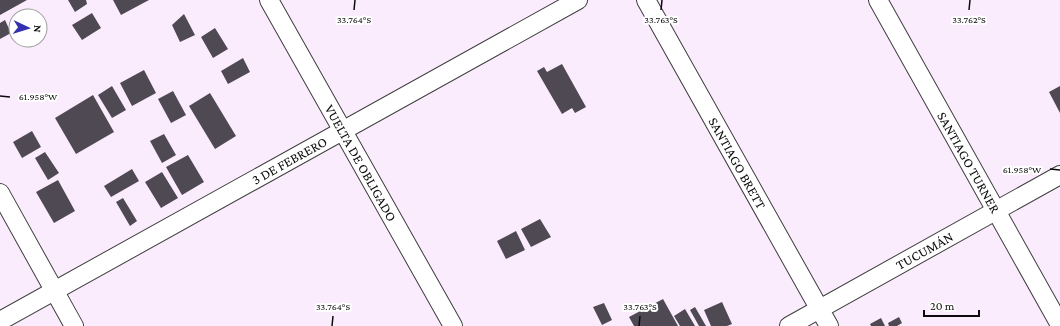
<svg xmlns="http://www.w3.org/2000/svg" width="1060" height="326" viewBox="0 0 1060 326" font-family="'Crimson Pro',serif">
	<rect width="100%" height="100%" fill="#fbecfd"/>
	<path fill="#4e4953" d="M 0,0 L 27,0 L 0,15 Z
		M 68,0 L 86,0 L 87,4 L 75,12 Z
		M 113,0 L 149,0 L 121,15 Z
		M 92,13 L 101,28 L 82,40 L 72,25 Z
		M 184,14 L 195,35 L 180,42 L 172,25 Z
		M 5,20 L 11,33 L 0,39 L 0,23 Z
		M 215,28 L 228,49 L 213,58 L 201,37 Z
		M 243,58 L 250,72 L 228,84 L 221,71 Z
		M 562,64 L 586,107 L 575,113 L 572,108 L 562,114 L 537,71 L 544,67 L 547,72 Z
		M 144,70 L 156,93 L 132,106 L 120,83 Z
		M 112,86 L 126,110 L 112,118 L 98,95 Z
		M 1060,86 L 1060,113 L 1049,92 Z
		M 173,91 L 186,115 L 171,123 L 158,99 Z
		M 210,93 L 236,136 L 215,149 L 189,106 Z
		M 93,95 L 114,132 L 76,154 L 55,118 Z
		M 32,131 L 41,147 L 22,158 L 13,142 Z
		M 164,134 L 176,155 L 162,163 L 150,141 Z
		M 45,152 L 59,173 L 48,180 L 35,158 Z
		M 188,155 L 204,182 L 182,195 L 166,167 Z
		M 132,169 L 139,181 L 111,197 L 104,186 Z
		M 162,172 L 178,198 L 161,208 L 145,182 Z
		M 58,180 L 75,211 L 54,223 L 36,192 Z
		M 123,198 L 137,221 L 130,226 L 116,202 Z
		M 540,219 L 551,237 L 531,247 L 521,229 Z
		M 516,231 L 525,250 L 506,259 L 497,241 Z
		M 663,299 L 678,326 L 634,326 L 629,317 Z
		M 722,302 L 732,324 L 727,326 L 711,326 L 704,310 Z
		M 604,303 L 612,320 L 602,325 L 593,307 Z
		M 695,307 L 706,326 L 699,326 L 690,310 Z
		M 685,309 L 695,326 L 680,326 L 674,316 Z
		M 899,317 L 902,323 L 897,326 L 889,326 L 888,323 Z
		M 881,318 L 885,326 L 871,326 L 870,324 Z"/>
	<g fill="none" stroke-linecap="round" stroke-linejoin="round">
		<defs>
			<g id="minor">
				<path id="s1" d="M 269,0 L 453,326"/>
				<path id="s2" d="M 646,0 L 829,326"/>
				<path id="s3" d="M 878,0 L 1060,325"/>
				<path d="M 0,193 L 74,326"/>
				<path id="s4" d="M 0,321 L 578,0"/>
				<path id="s5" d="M 789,326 L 1060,175"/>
			</g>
		</defs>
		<use href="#minor" stroke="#3e3e3e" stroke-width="20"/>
		<use href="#minor" stroke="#fff" stroke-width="18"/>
	</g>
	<path fill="none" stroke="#0b0b0b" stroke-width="1.5" d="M 354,10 L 355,0M 661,10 L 662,0M 969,10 L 970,0M 0,96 L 10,97M 1050,169 L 1060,170M 332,326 L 333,316M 639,326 L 640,316"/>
	<g text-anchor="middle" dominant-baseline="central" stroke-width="4" stroke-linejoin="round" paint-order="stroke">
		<g font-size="14" fill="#0b0b0b" stroke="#fff">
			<text stroke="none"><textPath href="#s4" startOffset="331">3 DE FEBRERO</textPath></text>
			<text stroke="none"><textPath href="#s1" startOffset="187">VUELTA DE OBLIGADO</textPath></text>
			<text stroke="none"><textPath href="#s2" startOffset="187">SANTIAGO BRETT</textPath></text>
			<text stroke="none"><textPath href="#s3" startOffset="186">SANTIAGO TURNER</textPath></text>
			<text stroke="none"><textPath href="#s5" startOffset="155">TUCUMÁN</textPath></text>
		</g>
	</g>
	<g font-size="10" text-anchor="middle" fill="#0b0b0b" stroke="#fff" stroke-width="4" stroke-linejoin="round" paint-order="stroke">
		<text x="354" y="23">33.764°S</text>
		<text x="661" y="23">33.763°S</text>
		<text x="969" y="23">33.762°S</text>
		<text x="38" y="100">61.958°W</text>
		<text x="1022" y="173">61.958°W</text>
		<text x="333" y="310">33.764°S</text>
		<text x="640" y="310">33.763°S</text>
	</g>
	<g transform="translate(28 28) rotate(94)"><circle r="19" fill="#ffffff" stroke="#9d9d9d"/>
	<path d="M0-3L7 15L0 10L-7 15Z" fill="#3431ae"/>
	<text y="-6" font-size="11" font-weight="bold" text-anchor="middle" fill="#0b0b0b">N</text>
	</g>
	<path d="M924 310v6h55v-6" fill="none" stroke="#0b0b0b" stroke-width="2"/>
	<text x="930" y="310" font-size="12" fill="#0b0b0b" stroke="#ffffff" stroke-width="3" paint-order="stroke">20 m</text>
</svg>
